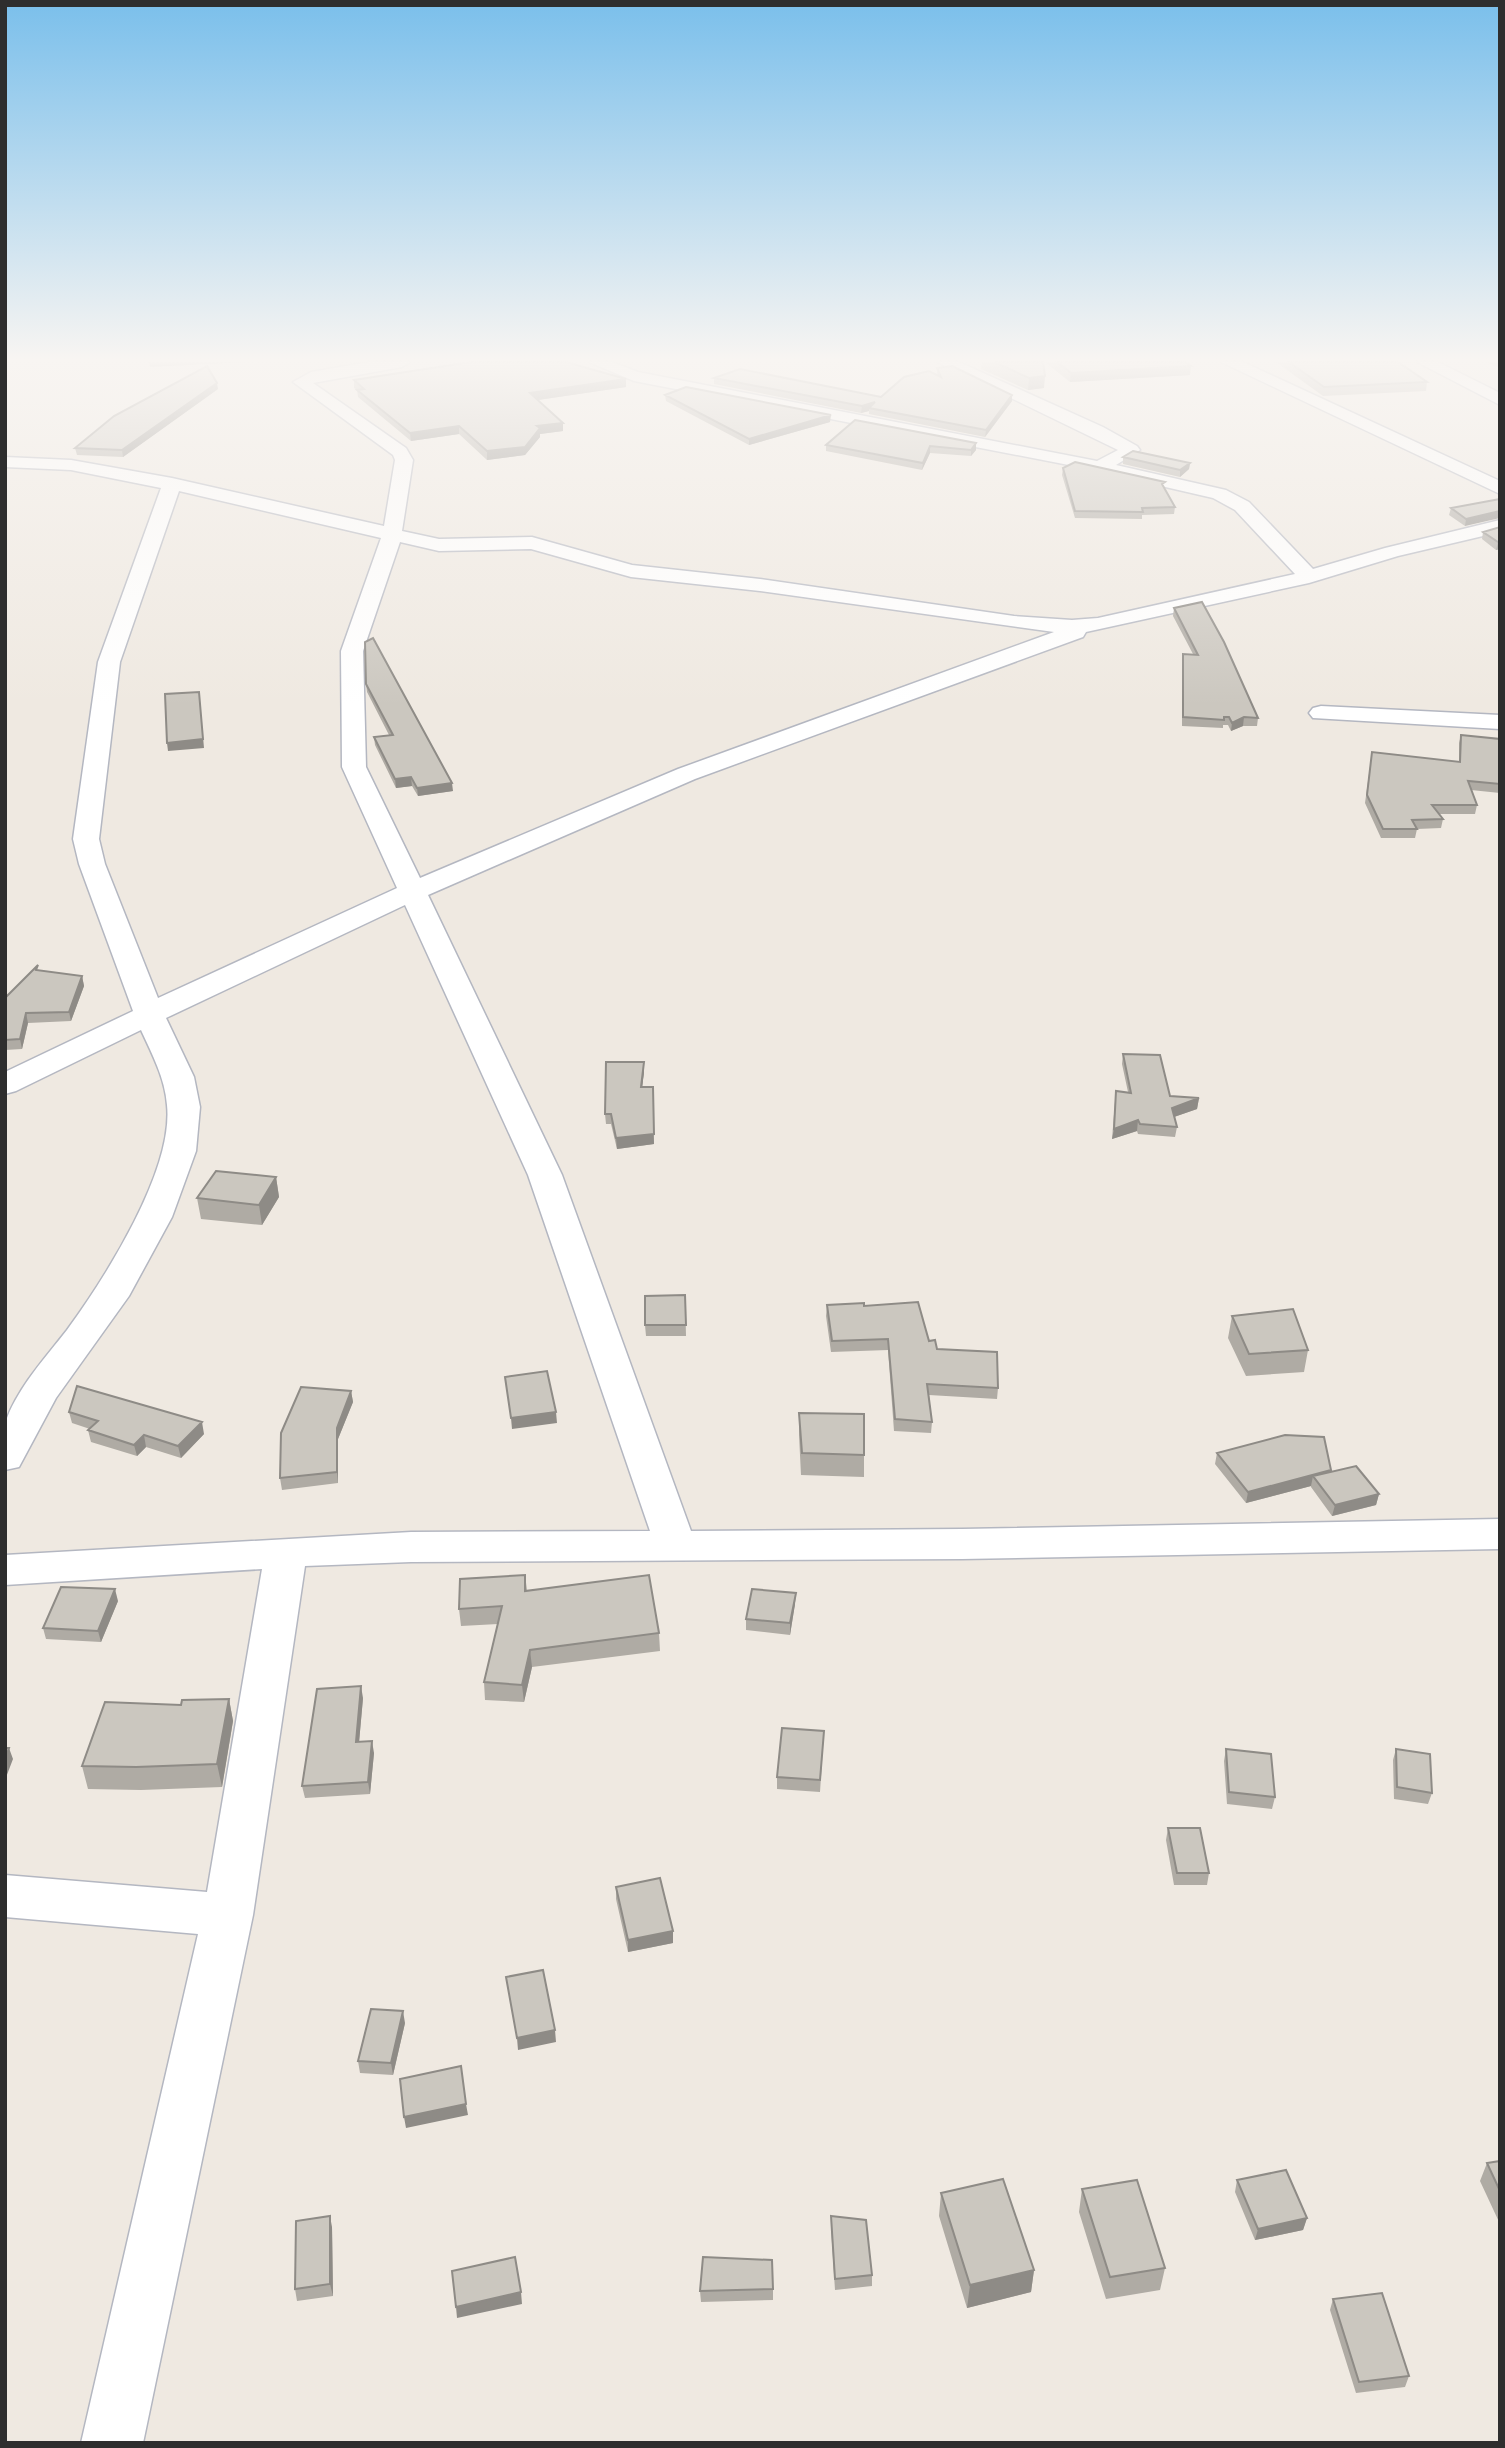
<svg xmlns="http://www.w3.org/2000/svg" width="1505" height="2448" viewBox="0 0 1505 2448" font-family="'Alegreya Sans',sans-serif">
	<rect width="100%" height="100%" fill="#efe9e1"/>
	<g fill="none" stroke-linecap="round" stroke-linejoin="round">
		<defs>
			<path id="street" d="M 369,362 L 410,362 L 402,367 L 313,383 L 406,448 L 413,460 L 402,531 L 439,539 L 532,537 L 632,565 L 760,579 L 1014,616 L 1072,620 L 1098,618 L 1295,574 L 1235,510 L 1213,498 L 1079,467 L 634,381 L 589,362 L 612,362 L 638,372 L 1097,461 L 1118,450 L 937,362 L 959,362 L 1103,427 L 1137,446 L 1140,450 L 1116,465 L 1226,490 L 1249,502 L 1313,569 L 1385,548 L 1500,520 L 1500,532 L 1398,556 L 1309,583 L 1086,632 L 1083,637 L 695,779 L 428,895 L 562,1175 L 691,1531 L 962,1529 L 1500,1519 L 1500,1549 L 962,1559 L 411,1562 L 305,1566 L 253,1915 L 143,2443 L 81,2443 L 198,1934 L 5,1917 L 5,1875 L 207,1892 L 262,1569 L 5,1585 L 5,1555 L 411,1532 L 650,1531 L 528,1175 L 405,905 L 166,1018 L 194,1077 L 200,1107 L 196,1151 L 172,1217 L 129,1296 L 56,1398 L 19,1467 L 5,1470 C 5,1455 1,1431 7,1418 C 20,1385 46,1357 67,1330 C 105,1278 174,1170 167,1105 C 165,1078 152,1054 141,1030 L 16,1091 L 5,1094 L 5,1072 L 133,1011 L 79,864 L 73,839 L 98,662 L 161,488 L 71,470 L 5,467 L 5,457 L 71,460 L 172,478 L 384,526 L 395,460 L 393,455 L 293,382 L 311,372 ZM 179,491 L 381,538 L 341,651 L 342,767 L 397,888 L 158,998 L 105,864 L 99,839 L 120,662 ZM 400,542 L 439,551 L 531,549 L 631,577 L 760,591 L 1054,632 L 678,769 L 420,878 L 366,767 L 363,651 Z
				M 1221,362 L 1243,362 L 1500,481 L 1500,494 Z
				M 1417,362 L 1438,362 L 1500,393 L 1500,405 Z
				M 1321,706 L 1500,715 L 1500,729 L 1313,718 L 1309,713 L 1313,708 Z"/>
		</defs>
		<use href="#street" stroke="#b4b7c1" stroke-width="3"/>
		<use href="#street" fill="#fff" fill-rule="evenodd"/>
	</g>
	<path fill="#afaba4" d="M 982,362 L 1043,362 L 1044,388 L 1028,390 L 981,369 Z
		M 1045,362 L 1185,362 L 1190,375 L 1070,382 Z
		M 1276,362 L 1415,362 L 1399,363 L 1427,382 L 1426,391 L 1323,396 Z
		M 1486,362 L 1500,362 L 1500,368 Z
		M 937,368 L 1012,401 L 985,437 L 869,414 L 869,411 L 861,413 L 714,384 L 714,378 L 881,397 L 937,375 Z
		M 354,380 L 626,387 L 538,400 L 563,431 L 540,434 L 540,437 L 525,455 L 487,460 L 459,434 L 411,441 L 358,397 L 357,390 L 354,388 Z
		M 218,389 L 123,457 L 77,455 L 75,448 Z
		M 665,395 L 830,422 L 749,445 L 666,401 Z
		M 976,443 L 976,450 L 971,456 L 930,453 L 922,470 L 826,451 L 826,445 Z
		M 1123,457 L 1190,463 L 1189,469 L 1180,477 L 1123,464 Z
		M 1063,468 L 1164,488 L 1175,507 L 1174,514 L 1142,515 L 1142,519 L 1075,518 L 1062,475 Z
		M 1500,499 L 1465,526 L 1449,515 L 1451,508 Z
		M 1500,527 L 1500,549 L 1496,550 L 1482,539 L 1483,532 Z
		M 1174,608 L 1258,718 L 1257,726 L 1243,726 L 1231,731 L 1228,725 L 1223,725 L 1223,728 L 1182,726 L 1182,662 L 1183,654 L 1193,654 L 1173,616 Z
		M 366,684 L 453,791 L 418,796 L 412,786 L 396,788 L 375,745 L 374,737 L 389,735 L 367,692 Z
		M 1461,735 L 1500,739 L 1500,793 L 1471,790 L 1477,805 L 1475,814 L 1439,814 L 1443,819 L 1441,828 L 1417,829 L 1415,838 L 1381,838 L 1365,803 L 1372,752 L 1459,762 L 1459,743 Z
		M 39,971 L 82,976 L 84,986 L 71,1021 L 28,1023 L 22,1049 L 5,1050 L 5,998 Z
		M 1123,1054 L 1170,1096 L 1199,1098 L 1197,1109 L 1174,1117 L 1177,1127 L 1175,1137 L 1138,1134 L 1137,1131 L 1112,1139 L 1115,1102 L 1128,1092 L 1122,1064 Z
		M 644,1072 L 642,1087 L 654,1144 L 617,1149 L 611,1124 L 606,1124 L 605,1114 Z
		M 276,1177 L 279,1197 L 262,1225 L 201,1219 L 197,1198 Z
		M 685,1295 L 686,1336 L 646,1336 L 645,1325 Z
		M 827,1305 L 864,1306 L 929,1341 L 937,1349 L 998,1388 L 997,1399 L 929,1395 L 932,1422 L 931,1433 L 894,1431 L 888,1350 L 831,1352 L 826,1316 Z
		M 1232,1316 L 1308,1350 L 1304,1372 L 1246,1376 L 1228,1338 Z
		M 351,1391 L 353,1402 L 338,1439 L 338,1483 L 282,1490 L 280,1478 Z
		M 69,1412 L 204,1434 L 181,1458 L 146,1447 L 137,1456 L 91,1442 L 88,1430 L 90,1429 L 72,1423 Z
		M 799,1413 L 864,1455 L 864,1477 L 801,1475 L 799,1435 Z
		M 1217,1453 L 1331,1470 L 1331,1472 L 1379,1494 L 1376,1505 L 1332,1516 L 1311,1487 L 1311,1486 L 1246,1503 L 1215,1464 Z
		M 525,1575 L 527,1590 L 659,1633 L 660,1651 L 532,1667 L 524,1702 L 485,1700 L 484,1682 L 498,1624 L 461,1626 L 459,1609 Z
		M 118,1601 L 101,1642 L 46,1639 L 43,1628 Z
		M 795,1604 L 790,1635 L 746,1630 L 746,1619 Z
		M 363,1698 L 359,1742 L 374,1753 L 370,1794 L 305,1798 L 302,1786 Z
		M 229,1699 L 233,1721 L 222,1787 L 141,1790 L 88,1789 L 82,1766 L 181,1705 Z
		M 824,1731 L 820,1792 L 777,1789 L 777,1777 Z
		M 1226,1749 L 1275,1797 L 1272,1809 L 1227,1804 L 1224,1761 Z
		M 1396,1749 L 1432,1793 L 1428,1804 L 1394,1799 L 1393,1760 Z
		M 1168,1828 L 1209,1873 L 1207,1885 L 1174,1885 L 1166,1840 Z
		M 616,1887 L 673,1943 L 628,1952 L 616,1899 Z
		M 405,2023 L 393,2075 L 360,2073 L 358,2061 Z
		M 1500,2161 L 1500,2224 L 1480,2181 L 1487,2163 Z
		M 1237,2180 L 1307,2218 L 1303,2230 L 1255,2240 L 1235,2192 Z
		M 1082,2189 L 1165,2268 L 1160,2290 L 1106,2299 L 1079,2212 Z
		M 941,2193 L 1034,2270 L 1031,2292 L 967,2308 L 939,2216 Z
		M 831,2216 L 872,2275 L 872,2286 L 835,2290 L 831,2228 Z
		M 332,2227 L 333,2296 L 297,2301 L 295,2289 Z
		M 773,2289 L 773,2300 L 701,2302 L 700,2291 Z
		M 1333,2299 L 1409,2376 L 1405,2387 L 1356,2393 L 1330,2310 Z"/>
	<path fill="#8e8b86" d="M 149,362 L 246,362 L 150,367 Z
		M 1191,366 L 1190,375 L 1070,382 L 1071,373 Z
		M 1045,376 L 1044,388 L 1028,390 L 1029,378 Z
		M 626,379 L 626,387 L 531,401 L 530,393 Z
		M 217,383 L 218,389 L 123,457 L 122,450 Z
		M 1012,395 L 1012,401 L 985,437 L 986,430 Z
		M 875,402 L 869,408 L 869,411 L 861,413 L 862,406 Z
		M 831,415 L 830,422 L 749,445 L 749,439 Z
		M 563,423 L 563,431 L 540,434 L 540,437 L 525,455 L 487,460 L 487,451 L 537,426 Z
		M 459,426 L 459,434 L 411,441 L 410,433 Z
		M 976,443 L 976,450 L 971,456 L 971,450 Z
		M 930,446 L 930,453 L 922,470 L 923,463 Z
		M 1190,463 L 1189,469 L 1180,477 L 1180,470 Z
		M 1500,511 L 1500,518 L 1465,526 L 1466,519 Z
		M 1498,542 L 1500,542 L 1500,549 L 1496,550 Z
		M 199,692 L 204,748 L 168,751 L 167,743 Z
		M 1244,717 L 1243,726 L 1231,731 L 1232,723 Z
		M 411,777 L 412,786 L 396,788 L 395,779 Z
		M 452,783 L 453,791 L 418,796 L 417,788 Z
		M 82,976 L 84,986 L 71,1021 L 69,1012 Z
		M 26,1013 L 28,1023 L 22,1049 L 20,1039 Z
		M 644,1062 L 644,1072 L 641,1097 L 641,1087 Z
		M 653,1087 L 654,1144 L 617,1149 L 616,1138 Z
		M 1199,1098 L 1197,1109 L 1171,1118 L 1172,1108 Z
		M 1138,1120 L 1137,1131 L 1112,1139 L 1114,1129 Z
		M 276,1177 L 279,1197 L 262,1225 L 259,1205 Z
		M 351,1391 L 353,1402 L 338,1439 L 338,1483 L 337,1472 L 337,1428 Z
		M 556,1412 L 557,1423 L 512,1429 L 511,1418 Z
		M 202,1422 L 204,1434 L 181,1458 L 178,1446 Z
		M 144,1435 L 146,1447 L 137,1456 L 134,1445 Z
		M 1331,1470 L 1329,1481 L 1313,1476 L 1311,1486 L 1246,1503 L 1248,1492 Z
		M 1379,1494 L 1376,1505 L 1332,1516 L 1335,1505 Z
		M 115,1589 L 118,1601 L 101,1642 L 98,1631 Z
		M 796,1593 L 795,1604 L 790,1635 L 790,1623 Z
		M 530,1650 L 532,1667 L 524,1702 L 522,1685 Z
		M 361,1686 L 363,1698 L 358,1754 L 356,1742 Z
		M 229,1699 L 233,1721 L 222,1787 L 217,1764 Z
		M 372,1741 L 374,1753 L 370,1794 L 368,1782 Z
		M 9,1748 L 13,1759 L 5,1780 L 5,1759 Z
		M 673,1931 L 673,1943 L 628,1952 L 628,1940 Z
		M 403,2011 L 405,2023 L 393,2075 L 391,2063 Z
		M 555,2030 L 556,2042 L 518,2050 L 517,2038 Z
		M 466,2104 L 468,2115 L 406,2128 L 404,2117 Z
		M 330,2216 L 332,2227 L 333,2296 L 330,2284 Z
		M 1307,2218 L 1303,2230 L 1255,2240 L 1258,2229 Z
		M 1034,2270 L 1031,2292 L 967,2308 L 970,2285 Z
		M 521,2292 L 522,2304 L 457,2318 L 456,2307 Z"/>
	<path fill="#cbc7bf" stroke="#8e8b86" stroke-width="2" d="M 471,362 L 566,362 L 626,379 L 530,393 L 563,423 L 537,426 L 540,428 L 525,447 L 487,451 L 459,426 L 410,433 L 357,390 L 364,389 L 354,380 Z
		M 994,362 L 1043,362 L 1045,376 L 1029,378 Z
		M 1057,362 L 1185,362 L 1191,366 L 1071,373 Z
		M 1289,362 L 1398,362 L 1427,382 L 1324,387 Z
		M 207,366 L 217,383 L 122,450 L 75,448 L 114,416 Z
		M 952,366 L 1012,395 L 986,430 L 869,408 L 875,402 L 862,406 L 714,378 L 740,369 L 881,397 L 904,377 L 929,371 L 941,377 L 937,368 Z
		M 686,387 L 831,415 L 749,439 L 665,395 Z
		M 855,420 L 976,443 L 971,450 L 930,446 L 923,463 L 826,445 Z
		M 1133,451 L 1190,463 L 1180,470 L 1123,457 Z
		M 1075,462 L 1165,482 L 1162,484 L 1175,507 L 1142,508 L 1143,512 L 1075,511 L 1063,468 Z
		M 1500,499 L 1500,511 L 1466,519 L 1451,508 Z
		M 1500,527 L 1500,542 L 1498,542 L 1483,532 Z
		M 1202,602 L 1224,642 L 1258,718 L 1244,717 L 1232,723 L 1229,717 L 1224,717 L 1224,720 L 1183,717 L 1183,654 L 1198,655 L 1174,608 Z
		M 373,638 L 452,783 L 417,788 L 411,777 L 395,779 L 374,737 L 393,735 L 366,684 L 365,642 Z
		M 199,692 L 203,739 L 167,743 L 165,694 Z
		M 1461,735 L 1500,739 L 1500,784 L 1468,781 L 1477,805 L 1432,805 L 1443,819 L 1412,820 L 1417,829 L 1383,829 L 1367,795 L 1372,752 L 1460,762 Z
		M 38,965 L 36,970 L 82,976 L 69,1012 L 26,1013 L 20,1039 L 5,1040 L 5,998 Z
		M 1123,1054 L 1160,1055 L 1170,1096 L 1199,1098 L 1172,1108 L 1177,1127 L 1140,1124 L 1138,1120 L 1114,1129 L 1116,1091 L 1131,1093 Z
		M 606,1062 L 644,1062 L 641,1087 L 653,1087 L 654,1134 L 616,1138 L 611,1114 L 605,1114 Z
		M 216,1171 L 276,1177 L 259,1205 L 197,1198 Z
		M 685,1295 L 686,1325 L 645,1325 L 645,1296 Z
		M 918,1302 L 929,1341 L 935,1340 L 937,1349 L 997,1352 L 998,1388 L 927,1384 L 932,1422 L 895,1419 L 888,1339 L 832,1341 L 827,1305 L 864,1303 L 864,1306 Z
		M 1293,1309 L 1308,1350 L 1249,1354 L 1232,1316 Z
		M 547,1371 L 556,1412 L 511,1418 L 505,1377 Z
		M 77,1386 L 202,1422 L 178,1446 L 144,1435 L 134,1445 L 88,1430 L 98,1421 L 69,1412 Z
		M 301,1387 L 351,1391 L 337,1428 L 337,1472 L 280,1478 L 281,1433 Z
		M 799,1413 L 864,1414 L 864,1455 L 802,1453 Z
		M 1285,1435 L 1324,1437 L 1331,1470 L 1248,1492 L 1217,1453 Z
		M 1356,1466 L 1379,1494 L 1335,1505 L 1313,1476 Z
		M 525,1575 L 525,1591 L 649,1575 L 659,1633 L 530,1650 L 522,1685 L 484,1682 L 502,1606 L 459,1609 L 460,1579 Z
		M 61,1587 L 115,1589 L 98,1631 L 43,1628 Z
		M 752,1589 L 796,1593 L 790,1623 L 746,1619 Z
		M 361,1686 L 356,1742 L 372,1741 L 368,1782 L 302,1786 L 317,1689 Z
		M 229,1699 L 217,1764 L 136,1767 L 82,1766 L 105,1702 L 181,1705 L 182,1700 Z
		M 782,1728 L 824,1731 L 820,1780 L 777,1777 Z
		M 5,1748 L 9,1748 L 5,1759 Z
		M 1226,1749 L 1271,1754 L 1275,1797 L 1229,1792 Z
		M 1396,1749 L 1430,1754 L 1432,1793 L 1397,1787 Z
		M 1168,1828 L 1200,1828 L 1209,1873 L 1177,1873 Z
		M 660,1878 L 673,1931 L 628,1940 L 616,1887 Z
		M 543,1970 L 555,2030 L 517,2038 L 506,1977 Z
		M 371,2009 L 403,2011 L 391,2063 L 358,2061 Z
		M 461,2066 L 466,2104 L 404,2117 L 400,2079 Z
		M 1500,2161 L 1500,2191 L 1487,2163 Z
		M 1286,2170 L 1307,2218 L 1258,2229 L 1237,2180 Z
		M 1003,2179 L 1034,2270 L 970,2285 L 941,2193 Z
		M 1137,2180 L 1165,2268 L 1110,2277 L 1082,2189 Z
		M 330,2216 L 330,2284 L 295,2289 L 296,2221 Z
		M 831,2216 L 866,2220 L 872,2275 L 835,2279 Z
		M 515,2257 L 521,2292 L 456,2307 L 452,2271 Z
		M 703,2257 L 772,2260 L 773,2289 L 700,2291 Z
		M 1382,2293 L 1409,2376 L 1359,2382 L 1333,2299 Z"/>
	<linearGradient id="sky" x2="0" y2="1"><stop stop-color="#7abfeb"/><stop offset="0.51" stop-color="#f8f5f2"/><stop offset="1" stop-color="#f8f5f2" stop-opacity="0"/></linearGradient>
	<rect width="1505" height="705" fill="url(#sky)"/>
	<rect width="1505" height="2448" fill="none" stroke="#2e2e2e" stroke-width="14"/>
</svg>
